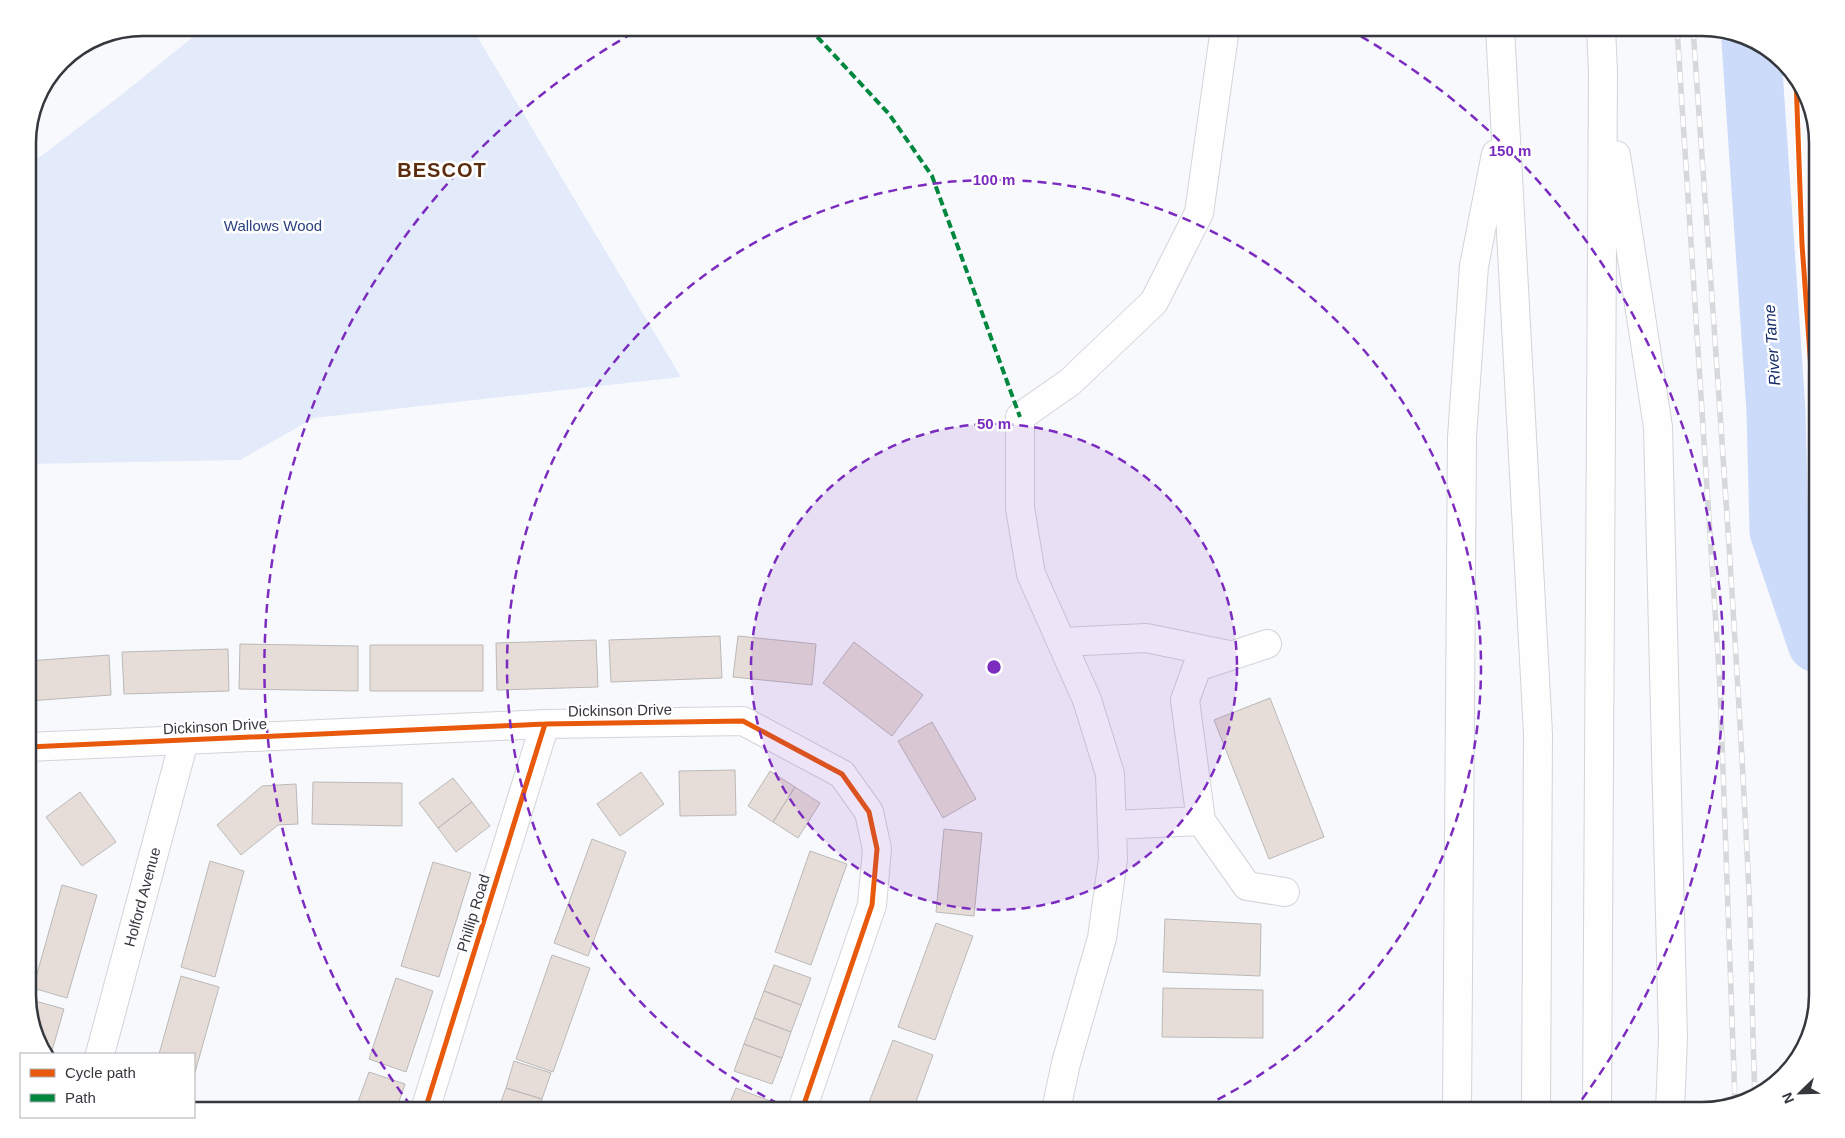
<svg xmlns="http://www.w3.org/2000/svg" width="1845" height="1138" viewBox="0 0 1845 1138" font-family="Arial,sans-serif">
	<rect width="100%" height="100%" fill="#f7f9fc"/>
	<path fill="#e3ebfa" d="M 204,28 L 472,28 L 681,377 L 314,418 L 240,460 L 28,464 L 28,166 L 120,96 Z"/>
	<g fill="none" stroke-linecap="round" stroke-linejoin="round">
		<path stroke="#cddbfa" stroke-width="59" d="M 1751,41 L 1776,411 L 1779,531 L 1817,643"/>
	</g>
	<path fill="#e7ddd8" stroke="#bbb9b8" d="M 720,636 L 722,678 L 611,682 L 609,640 Z
		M 738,636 L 816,644 L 812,685 L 733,677 Z
		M 596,640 L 598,687 L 497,690 L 496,643 Z
		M 854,642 L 923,695 L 892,736 L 823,683 Z
		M 240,644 L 358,646 L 358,691 L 239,689 Z
		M 370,645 L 483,645 L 483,691 L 370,691 Z
		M 228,649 L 229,691 L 124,694 L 122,652 Z
		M 109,655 L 111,695 L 28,701 L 28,661 Z
		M 1270,698 L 1324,837 L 1269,859 L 1214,720 Z
		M 932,722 L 976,799 L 943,818 L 898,741 Z
		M 735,770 L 736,815 L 680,816 L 679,771 Z
		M 770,771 L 795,787 L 773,822 L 748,806 Z
		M 641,772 L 664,804 L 620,836 L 597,804 Z
		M 453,778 L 472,802 L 438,828 L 419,803 Z
		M 313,782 L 402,783 L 402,826 L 312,824 Z
		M 296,784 L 298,824 L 278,825 L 241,855 L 217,825 L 262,786 Z
		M 795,787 L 820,803 L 798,838 L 773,822 Z
		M 80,792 L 116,842 L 82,866 L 46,817 Z
		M 28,795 L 32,839 L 28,839 Z
		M 472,802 L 490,826 L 456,852 L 438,828 Z
		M 944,829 L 982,833 L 974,916 L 936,912 Z
		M 592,839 L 626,852 L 588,956 L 554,943 Z
		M 810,851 L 847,864 L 811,965 L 775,952 Z
		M 210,861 L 244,871 L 215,977 L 181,967 Z
		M 433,862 L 471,873 L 439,977 L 401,966 Z
		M 62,885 L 97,895 L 67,998 L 33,988 Z
		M 1165,919 L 1261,924 L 1260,976 L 1163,972 Z
		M 936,923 L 973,936 L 935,1040 L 898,1027 Z
		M 552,955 L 590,968 L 553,1072 L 516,1059 Z
		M 774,965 L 811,978 L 801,1005 L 764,991 Z
		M 181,976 L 219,987 L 194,1076 L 194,1054 L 159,1054 Z
		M 396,978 L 433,991 L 406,1072 L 369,1059 Z
		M 1163,988 L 1263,990 L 1263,1038 L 1162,1037 Z
		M 764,991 L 801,1005 L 791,1032 L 754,1018 Z
		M 28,999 L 64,1009 L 51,1054 L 43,1053 Z
		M 754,1018 L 791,1032 L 782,1058 L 744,1044 Z
		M 893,1040 L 933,1055 L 913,1110 L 866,1110 Z
		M 744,1044 L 782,1058 L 772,1084 L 734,1071 Z
		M 514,1061 L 551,1073 L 542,1099 L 506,1088 Z
		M 369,1072 L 405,1084 L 396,1110 L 355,1110 Z
		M 506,1088 L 542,1099 L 539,1110 L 498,1110 Z
		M 736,1088 L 770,1101 L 766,1110 L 727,1110 Z"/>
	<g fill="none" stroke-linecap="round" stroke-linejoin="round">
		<defs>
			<path id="minor" d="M 1062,642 L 1146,638 L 1229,655
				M 28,747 L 545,724 L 743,721 L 842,774 L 869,812 L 877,849 L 872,905 L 802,1110
				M 1201,821 L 1247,886 L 1285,892
				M 1112,825 L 1201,821 L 1185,700 L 1197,667 L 1267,644
				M 100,1054 L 184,741
				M 425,1110 L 545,724
				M 1056,1110 L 1066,1063 L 1102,938 L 1113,859 L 1110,774 L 1087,700 L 1031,574 L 1020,508 L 1020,417 L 1070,382 L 1154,302 L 1199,213 L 1225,28"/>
			<path id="highway" d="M 1500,28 L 1538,734 L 1536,1110
				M 1616,155 L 1658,427 L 1673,1038 L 1670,1110
				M 1457,1110 L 1462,437 L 1474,266 L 1496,154
				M 1597,1110 L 1603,72 L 1601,28"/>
		</defs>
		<use href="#minor" stroke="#d2d4d8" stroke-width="30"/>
		<use href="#highway" stroke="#d2d4d8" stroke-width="30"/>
		<use href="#minor" stroke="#fefeff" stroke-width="28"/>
		<use href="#highway" stroke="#fefeff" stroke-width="28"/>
		<defs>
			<path id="rail" d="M 1677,28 L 1720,687 L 1735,1102
				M 1693,28 C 1713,316 1735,603 1749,892 C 1752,960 1752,1028 1755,1096"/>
		</defs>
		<use href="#rail" stroke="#d7d8d9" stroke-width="5.5"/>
		<use href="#rail" stroke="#fff" stroke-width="4" stroke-dasharray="11" stroke-linecap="butt"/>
		<path stroke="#00873e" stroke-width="4" stroke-dasharray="8 4" stroke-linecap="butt" d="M 809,28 L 889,114 L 932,176 L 1020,417"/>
		<defs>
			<path id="cycleway" d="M 1796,79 L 1802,244 L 1814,411 L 1817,411
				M 28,747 L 545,724 L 743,721 L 842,774 L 869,812 L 877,849 L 872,905 L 802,1110
				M 425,1110 L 545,724"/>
		</defs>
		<use href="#cycleway" stroke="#fff" stroke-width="8"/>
		<use href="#cycleway" stroke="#e8590c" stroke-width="5"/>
	</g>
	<circle cx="994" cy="667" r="243" fill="#7b2cbf" fill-opacity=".12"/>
	<g fill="none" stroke="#7b2cbf" stroke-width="2.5" stroke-dasharray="9 6">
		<circle cx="994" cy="667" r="243"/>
		<path d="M792 1110A487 487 0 1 1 1196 1110"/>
		<path d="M411 1106A730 730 0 0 1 640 29M1348 29A730 730 0 0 1 1577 1106"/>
	</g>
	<g text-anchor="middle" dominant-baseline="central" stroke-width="5" stroke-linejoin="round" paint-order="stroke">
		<g font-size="15" fill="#2a4280" stroke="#fff">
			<text x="273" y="225">Wallows Wood</text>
		</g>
		<g font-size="15" fill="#34373c" stroke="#fff">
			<text transform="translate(620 710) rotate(-1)">Dickinson Drive</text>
			<text transform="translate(215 726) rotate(-3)">Dickinson Drive</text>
			<text transform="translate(142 897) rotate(-75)">Holford Avenue</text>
			<text transform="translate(473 913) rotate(-73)">Phillip Road</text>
		</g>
		<g font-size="16" font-style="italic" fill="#1a2f6b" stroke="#fff">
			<text transform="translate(1772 345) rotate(-94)">River Tame</text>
		</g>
		<g font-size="20" font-weight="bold" letter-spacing="1" fill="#5c2e0f" stroke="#fff">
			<text x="442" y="170">BESCOT</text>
		</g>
	</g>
	<path d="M0 0H1845V1138H0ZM143 36H1702A107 107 0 0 1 1809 143V995A107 107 0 0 1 1702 1102H143A107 107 0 0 1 36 995V143A107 107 0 0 1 143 36Z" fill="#fff" fill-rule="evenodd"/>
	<path fill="none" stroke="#34373c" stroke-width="2.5" d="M143 36H1702A107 107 0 0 1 1809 143V995A107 107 0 0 1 1702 1102H143A107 107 0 0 1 36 995V143A107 107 0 0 1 143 36Z"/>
	<circle cx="994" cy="667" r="8" fill="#7b2cbf" stroke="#fff" stroke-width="2.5"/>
	<g font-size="15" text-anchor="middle" font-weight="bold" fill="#7b2cbf" stroke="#fff" stroke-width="5" stroke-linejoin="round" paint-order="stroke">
		<text x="1510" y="156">150 m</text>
		<text x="994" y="185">100 m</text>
		<text x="994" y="429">50 m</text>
	</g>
	<rect x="20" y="1053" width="175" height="65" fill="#ffffff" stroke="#aeafb1"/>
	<rect x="30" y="1069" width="25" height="8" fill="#e8590c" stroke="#aeafb1"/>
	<text x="65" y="1078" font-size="15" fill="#34373c">Cycle path</text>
	<rect x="30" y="1094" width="25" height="8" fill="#00873e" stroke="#aeafb1"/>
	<text x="65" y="1103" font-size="15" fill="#34373c">Path</text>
	<g transform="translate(1800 1093) rotate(247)" stroke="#ffffff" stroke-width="4" paint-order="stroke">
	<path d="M0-4L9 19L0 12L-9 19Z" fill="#34373c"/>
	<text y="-8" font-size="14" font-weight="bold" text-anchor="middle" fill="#34373c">N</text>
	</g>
</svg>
